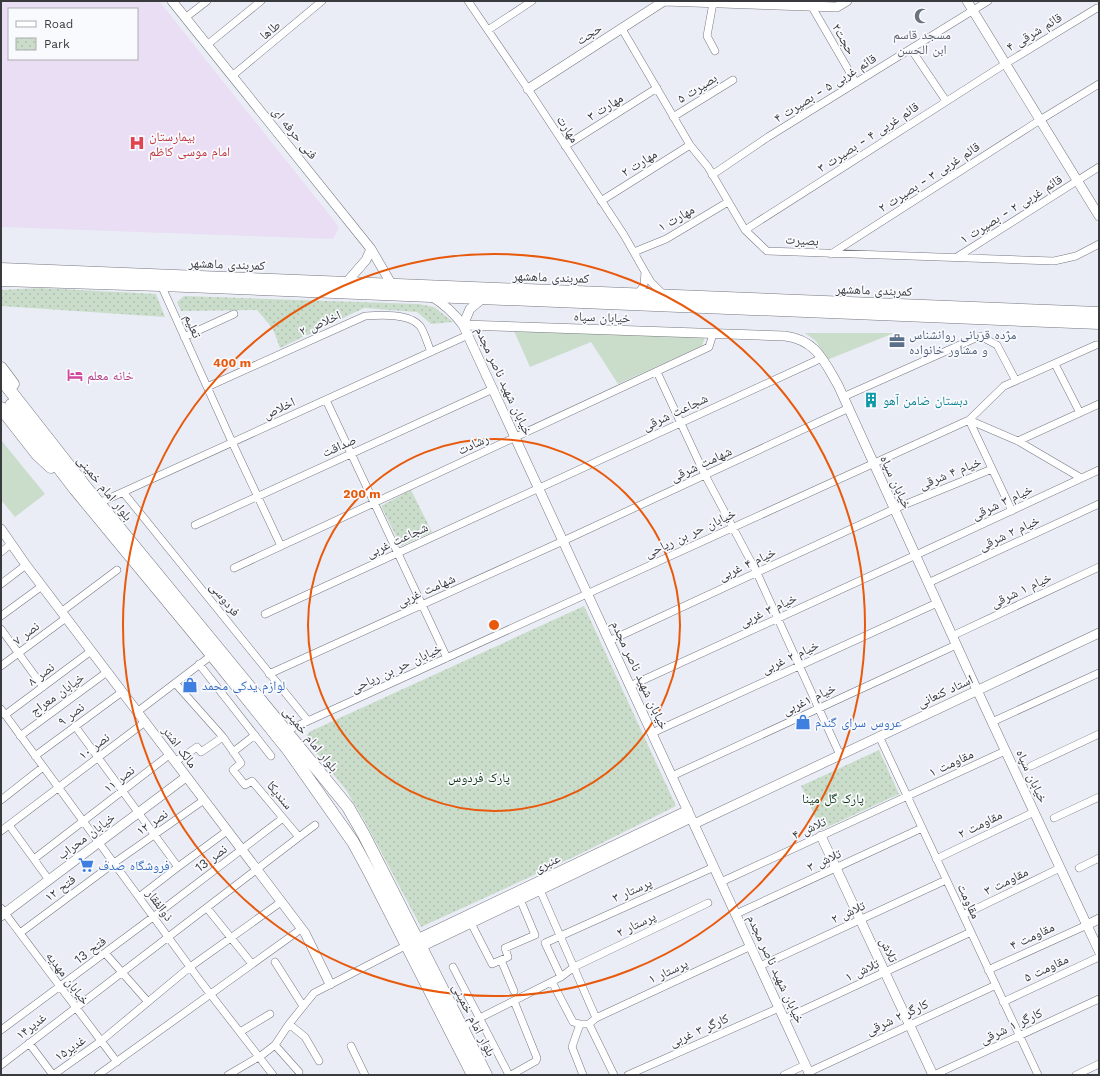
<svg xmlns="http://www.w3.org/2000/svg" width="1100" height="1076" viewBox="0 0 1100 1076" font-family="'Work Sans','Noto Naskh Arabic',sans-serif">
	<defs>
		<pattern id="park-dots" width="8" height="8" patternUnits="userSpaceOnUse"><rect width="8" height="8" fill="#caddca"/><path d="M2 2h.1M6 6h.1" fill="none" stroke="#aebeaf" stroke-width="1.8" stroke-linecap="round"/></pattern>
	</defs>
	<rect width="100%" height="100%" fill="#eaedf6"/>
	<path fill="#e9def3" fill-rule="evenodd" d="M 1,1 L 159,1 L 339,227 L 333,239 L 1,227 ZM 9,9 L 137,9 L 137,59 L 9,59 Z"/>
	<path fill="#caddca" d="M 514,331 L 705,337 L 702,346 L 618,384 L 591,342 L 530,367 Z
		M 805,333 L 894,333 L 827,360 L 816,341 Z
		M 1,440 L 45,494 L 15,517 L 1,500 Z"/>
	<path fill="url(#park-dots)" d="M 41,288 L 156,294 L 165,317 L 1,306 L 1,290 Z
		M 184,296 L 419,304 L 434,307 L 453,322 L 431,324 L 417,312 L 364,308 L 280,348 L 273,329 L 257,310 L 181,311 L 177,302 Z
		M 411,490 L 432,532 L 401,546 L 381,506 Z
		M 584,606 L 676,806 L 580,854 L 421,927 L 363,818 L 346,790 L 309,744 C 306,739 306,736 309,732 Z
		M 879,750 L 899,794 L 821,830 L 801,786 Z"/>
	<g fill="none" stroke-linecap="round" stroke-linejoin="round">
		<defs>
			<path id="minor" d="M 468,1 L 528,89 L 624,235 L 645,272
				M 713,3 L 707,36 L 715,51
				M 812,7 L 856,83
				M 185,18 L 207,1
				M 622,29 L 690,145 L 708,167 L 745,230 L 767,251 L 1054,261 L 1076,256 L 1099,244
				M 488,30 L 532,1
				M 207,45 L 261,1
				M 911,49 L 946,101
				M 232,76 L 322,1
				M 673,117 L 733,80
				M 565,146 L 657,88
				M 712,175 L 768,137 L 988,1
				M 601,201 L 690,145
				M 745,230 L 1005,64 L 1097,8
				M 634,252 L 666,239 L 728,202
				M 831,254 L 1040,120 L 1099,84
				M 957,257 L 1099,167
				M 161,285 L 232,442 L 281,546
				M 637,295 L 644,285 L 645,272 L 651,282 L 665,296
				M 184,337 L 234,314
				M 1055,364 L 1080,413
				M 657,372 L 705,475 L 757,573 L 840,755
				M 207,387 L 365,316 C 380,315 409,313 420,326 C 424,331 428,345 431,352
				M 843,397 L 980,336 L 997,345 L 1016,381
				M 326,400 L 447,658
				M 969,420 L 1018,441 L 1081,478
				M 969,420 L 1012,511
				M 1018,441 L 1099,404
				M 123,492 L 308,721
				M 99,503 L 468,335
				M 195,525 L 493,389
				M 1,552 L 11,544
				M 234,568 L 709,347 L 713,334
				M 928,583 L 1099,504
				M 1,584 L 26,565
				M 61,612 L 117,570
				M 265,614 L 822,358
				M 1,616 L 42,586
				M 1,629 L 43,687
				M 952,636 L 1099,567
				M 609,641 L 894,509 L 992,469
				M 199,664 L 271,756
				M 1,666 L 66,618
				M 269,674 L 563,541 L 849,408
				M 630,686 L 916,555 L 1099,470
				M 1,709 L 201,982 L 273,1075
				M 137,712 L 212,655
				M 5,715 L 91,651
				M 992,722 L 1099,673
				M 75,726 L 178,867
				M 286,731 L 969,420 L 1004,386 L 1096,345
				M 652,733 L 937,603
				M 20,736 L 107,672
				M 879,736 L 1038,1075
				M 233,752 L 255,735
				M 35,756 L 122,692
				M 175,762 L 197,747 L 201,752 L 223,737
				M 1031,766 L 1099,734
				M 672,776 L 956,645
				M 1,800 L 43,767
				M 1054,818 L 1099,797
				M 9,825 L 49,880
				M 1,831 L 145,722
				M 299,837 L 315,825
				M 34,859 L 169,755
				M 936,859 L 1034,812
				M 1079,868 L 1099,858
				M 721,882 L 1005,751
				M 540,890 L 596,1018 L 589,1024 L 614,1075
				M 139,897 L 178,867 L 227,831
				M 1,908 L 117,1062
				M 207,908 L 252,964
				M 736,914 L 922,828
				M 963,915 L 1060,868
				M 471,923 L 492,964 L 508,957 L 505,948 L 535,935 L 520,899
				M 20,933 L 114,863 L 204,800
				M 105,953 L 148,1002
				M 501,960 L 514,991
				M 275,962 L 303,1006
				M 760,966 L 946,880
				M 453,967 L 509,1075
				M 988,970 L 1087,925
				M 561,977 L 545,943 L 714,867
				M 552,982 L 573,1022 L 580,1024 L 589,1024
				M 1003,1002 L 1099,957
				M 596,1018 L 751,946
				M 784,1019 L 971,932
				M 289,1024 L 305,1037 L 319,1061
				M 580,1024 L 572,1047 L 583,1075
				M 462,1027 L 561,977 L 574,967 L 708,903
				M 1,1030 L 153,917 L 283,818
				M 240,1032 L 270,1014
				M 29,1043 L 53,1075
				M 275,1045 L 299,1072
				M 351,1046 L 365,1075
				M 1,1065 L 299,837 L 252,781 L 245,785 L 233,770 L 241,763 L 223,737 L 175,683
				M 809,1072 L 996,985
				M 53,1075 L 101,1041 L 190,967 L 281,902
				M 98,1075 L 301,929
				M 228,1075 L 262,1055 L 275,1045 L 289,1024 L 314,993 L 407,945
				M 511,1075 L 536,1061 L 537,1058 L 514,1001
				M 628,1075 L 779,1008
				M 784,1075 L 805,1065
				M 934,1075 L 1099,999
				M 1076,1075 L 1099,1064"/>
			<path id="tertiary" d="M 172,1 L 371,249 L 392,285
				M 664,1 L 837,7 L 847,1
				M 967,1 L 1099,216
				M 528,89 L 664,1
				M 346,283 L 366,260 L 371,249
				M 431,296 C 444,304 454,313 463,325 L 810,1075
				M 463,325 L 785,336 C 816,340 824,361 838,385 L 977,690 L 1099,951
				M 463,325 L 470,309 L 483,298
				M 1,529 L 26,565 L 305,933 L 330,984
				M 694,824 L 1099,633
				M 821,836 L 933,1075
				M 1,916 L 186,777
				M 1087,925 L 1099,919
				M 417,939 L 688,810
				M 421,947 L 691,818"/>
			<path id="primary" d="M 1,269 L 1099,313
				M 1,280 L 161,285 L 1099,323
				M 1,368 L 13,384
				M 1,379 L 84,485 L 348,807 L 364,835 L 486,1075
				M 11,405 L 75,489 L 212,655 L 289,751 L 353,842 L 371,875 L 473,1075
				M 1,408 L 37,454 L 51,467"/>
		</defs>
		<use href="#minor" stroke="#767880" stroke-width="8"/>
		<use href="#tertiary" stroke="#767880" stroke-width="10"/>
		<use href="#primary" stroke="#767880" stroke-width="13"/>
		<use href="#minor" stroke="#fff" stroke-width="7"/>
		<use href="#tertiary" stroke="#fff" stroke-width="9"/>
		<use href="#primary" stroke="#fff" stroke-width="12"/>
	</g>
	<g fill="none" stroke="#e8590c" stroke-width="2">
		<circle cx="494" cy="625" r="186"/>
		<circle cx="494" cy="625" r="371"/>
	</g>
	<defs>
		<symbol id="mosque-bare" viewBox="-9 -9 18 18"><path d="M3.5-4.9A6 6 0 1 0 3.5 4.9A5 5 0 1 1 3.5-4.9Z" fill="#6b7280" stroke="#f9fafe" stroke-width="2.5" paint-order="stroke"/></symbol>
		<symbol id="hospital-bare" viewBox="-9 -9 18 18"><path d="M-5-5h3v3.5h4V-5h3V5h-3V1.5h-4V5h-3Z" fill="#e0444e" stroke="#f9fafe" stroke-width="2.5" paint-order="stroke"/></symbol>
		<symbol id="office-bare" viewBox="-9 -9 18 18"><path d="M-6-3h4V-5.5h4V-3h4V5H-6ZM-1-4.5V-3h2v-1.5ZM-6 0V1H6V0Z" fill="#5c6f8a" stroke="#f9fafe" stroke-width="2.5" paint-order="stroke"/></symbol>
		<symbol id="hotel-bare" viewBox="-9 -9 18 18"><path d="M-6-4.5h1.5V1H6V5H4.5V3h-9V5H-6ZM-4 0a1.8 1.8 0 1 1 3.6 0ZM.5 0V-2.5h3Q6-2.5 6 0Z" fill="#d1479c" stroke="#f9fafe" stroke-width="2.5" paint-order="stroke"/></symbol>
		<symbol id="building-bare" viewBox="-9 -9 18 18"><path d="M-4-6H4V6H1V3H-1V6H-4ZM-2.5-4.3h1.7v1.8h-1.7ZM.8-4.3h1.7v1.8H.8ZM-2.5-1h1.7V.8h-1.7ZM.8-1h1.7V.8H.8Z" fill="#0f9aa8" stroke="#f9fafe" stroke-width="2.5" paint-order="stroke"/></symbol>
		<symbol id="shop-bare" viewBox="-9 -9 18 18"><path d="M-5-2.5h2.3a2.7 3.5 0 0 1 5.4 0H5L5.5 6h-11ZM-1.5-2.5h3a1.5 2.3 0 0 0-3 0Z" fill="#3f7fe0" stroke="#f9fafe" stroke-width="2.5" paint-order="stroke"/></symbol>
		<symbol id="supermarket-bare" viewBox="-9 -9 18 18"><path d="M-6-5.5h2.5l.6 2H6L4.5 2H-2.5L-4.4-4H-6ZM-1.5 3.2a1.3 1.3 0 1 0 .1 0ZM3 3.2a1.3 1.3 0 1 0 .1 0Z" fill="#3f7fe0" stroke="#f9fafe" stroke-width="2.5" paint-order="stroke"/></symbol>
	</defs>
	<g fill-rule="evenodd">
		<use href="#mosque-bare" x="911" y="5" width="22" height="22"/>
		<use href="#hospital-bare" x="126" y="132" width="22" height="22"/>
		<use href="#office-bare" x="886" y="330" width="22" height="22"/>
		<use href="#hotel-bare" x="64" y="364" width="22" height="22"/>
		<use href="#building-bare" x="860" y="389" width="22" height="22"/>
		<use href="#shop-bare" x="179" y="674" width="22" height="22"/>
		<use href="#shop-bare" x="792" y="711" width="22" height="22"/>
		<use href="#supermarket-bare" x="75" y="854" width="22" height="22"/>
	</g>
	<g text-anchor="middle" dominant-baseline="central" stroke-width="3.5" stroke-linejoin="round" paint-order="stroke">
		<g font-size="13" fill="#393a3e" stroke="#f9fafe">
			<text transform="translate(270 30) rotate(-40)">طاها</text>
			<text transform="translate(1034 32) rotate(-31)">قائم شرقی ۴</text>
			<text transform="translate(589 34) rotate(-33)">حجت</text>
			<text transform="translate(844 39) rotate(60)">حجت۲</text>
			<text transform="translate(697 88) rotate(-32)">بصیرت ۵</text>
			<text transform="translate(825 88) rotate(-32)">قائم غربی ۵ - بصیرت ۴</text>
			<text transform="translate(605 107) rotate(-32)">مهارت ۳</text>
			<text transform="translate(568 129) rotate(57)">مهارت</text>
			<text transform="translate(295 133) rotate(51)">فنی حرفه ای</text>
			<text transform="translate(868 137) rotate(-33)">قائم غربی ۴ - بصیرت ۳</text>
			<text transform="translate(639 163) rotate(-32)">مهارت ۲</text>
			<text transform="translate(929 177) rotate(-33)">قائم غربی ۳ - بصیرت ۲</text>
			<text transform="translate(1011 209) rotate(-32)">قائم غربی ۲ - بصیرت ۱</text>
			<text transform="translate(676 218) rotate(-30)">مهارت ۱</text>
			<text transform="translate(802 240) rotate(3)">بصیرت</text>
			<text transform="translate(227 264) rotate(2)">کمربندی ماهشهر</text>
			<text transform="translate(551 277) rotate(2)">کمربندی ماهشهر</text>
			<text transform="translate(874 290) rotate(2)">کمربندی ماهشهر</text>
			<text transform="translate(602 317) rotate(2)">خیابان سپاه</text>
			<text transform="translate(320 323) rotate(-24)">اخلاص ۲</text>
			<text transform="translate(193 326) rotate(66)">تعلیم</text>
			<text transform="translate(504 381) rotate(65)">خیابان شهید ناصر مجدم</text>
			<text transform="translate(279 408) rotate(-25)">اخلاص</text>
			<text transform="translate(675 412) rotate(-25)">شجاعت شرقی</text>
			<text transform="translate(473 444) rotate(-25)">رشادت</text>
			<text transform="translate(339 446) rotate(-24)">صداقت</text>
			<text transform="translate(701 464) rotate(-25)">شهامت شرقی</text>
			<text transform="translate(950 473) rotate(-22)">خیام ۴ شرقی</text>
			<text transform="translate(896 482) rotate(65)">خیابان سپاه</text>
			<text transform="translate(105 488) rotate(51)">بلوار امام خمینی</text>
			<text transform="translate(1002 502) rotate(-25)">خیام ۳ شرقی</text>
			<text transform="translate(690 533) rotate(-25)">خیابان حر بن ریاحی</text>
			<text transform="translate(1009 533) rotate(-25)">خیام ۲ شرقی</text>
			<text transform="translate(397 540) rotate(-25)">شجاعت غربی</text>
			<text transform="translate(747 564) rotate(-25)">خیام ۴ غربی</text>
			<text transform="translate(426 590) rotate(-24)">شهامت غربی</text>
			<text transform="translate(1021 590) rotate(-25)">خیام ۱ شرقی</text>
			<text transform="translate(225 599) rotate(51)">فردوسی</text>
			<text transform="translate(768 610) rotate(-25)">خیام ۳ غربی</text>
			<text transform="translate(26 633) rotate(-37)">نصر ۷</text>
			<text transform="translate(790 657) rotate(-25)">خیام ۲ غربی</text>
			<text transform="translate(396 668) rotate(-25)">خیابان حر بن ریاحی</text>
			<text transform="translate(41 674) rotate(-37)">نصر ۸</text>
			<text transform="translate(640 675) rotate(65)">خیابان شهید ناصر مجدم</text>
			<text transform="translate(945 691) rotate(-25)">استاد کنعانی</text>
			<text transform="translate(57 694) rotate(-36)">خیابان معراج</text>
			<text transform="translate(809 699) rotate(-25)">خیام ۱غربی</text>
			<text transform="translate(71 714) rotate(-37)">نصر ۹</text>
			<text transform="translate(311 739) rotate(51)">بلوار امام خمینی</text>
			<text transform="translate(94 746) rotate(-37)">نصر ۱۰</text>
			<text transform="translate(180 747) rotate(53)">مالک اشتر</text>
			<text transform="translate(951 763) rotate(-25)">مقاومت ۱</text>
			<text transform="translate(1032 776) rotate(65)">خیابان سپاه</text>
			<text transform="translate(119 779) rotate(-38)">نصر ۱۱</text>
			<text transform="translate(280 795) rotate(50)">سندیکا</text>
			<text transform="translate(152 822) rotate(-35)">نصر ۱۲</text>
			<text transform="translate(980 824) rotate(-26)">مقاومت ۲</text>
			<text transform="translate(809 828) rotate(-25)">تلاش ۴</text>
			<text transform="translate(86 836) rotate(-37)">خیابان محراب</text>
			<text transform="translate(211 858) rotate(-37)">نصر 13</text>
			<text transform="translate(824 860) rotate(-25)">تلاش ۳</text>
			<text transform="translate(547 863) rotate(-26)">عنبری</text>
			<text transform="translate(1006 881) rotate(-26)">مقاومت ۳</text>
			<text transform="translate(60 888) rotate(-37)">فتح ۱۲</text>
			<text transform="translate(632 890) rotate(-24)">پرستار ۳</text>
			<text transform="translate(969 901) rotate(65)">مقاومت</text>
			<text transform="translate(160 905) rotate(54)">ذوالفقار</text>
			<text transform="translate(848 912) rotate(-25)">تلاش ۲</text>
			<text transform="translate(636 924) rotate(-26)">پرستار ۲</text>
			<text transform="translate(1032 936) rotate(-25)">مقاومت ۴</text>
			<text transform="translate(90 950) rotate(-37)">فتح 13</text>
			<text transform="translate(889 950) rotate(65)">تلاش</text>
			<text transform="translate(1046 968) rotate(-25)">مقاومت ۵</text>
			<text transform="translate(776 969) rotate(65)">خیابان شهید ناصر مجدم</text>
			<text transform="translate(862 970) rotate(-25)">تلاش ۱</text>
			<text transform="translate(668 971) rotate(-25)">پرستار ۱</text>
			<text transform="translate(68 978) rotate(53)">خیابان مهدیه</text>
			<text transform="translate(897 1017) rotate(-25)">کارگر ۲ شرقی</text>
			<text transform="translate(474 1020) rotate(63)">بلوار امام خمینی</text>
			<text transform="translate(31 1026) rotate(-38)">غدیر۱۴</text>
			<text transform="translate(1011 1026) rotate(-25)">کارگر ۱ شرقی</text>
			<text transform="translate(699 1030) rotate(-24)">کارگر ۳ غربی</text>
			<text transform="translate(70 1048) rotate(-35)">غدیر۱۵</text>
		</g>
		<g font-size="13" fill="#5b616d" stroke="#f9fafe">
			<text x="922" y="34">مسجد قاسم<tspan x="922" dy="15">ابن الحسن</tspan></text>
		</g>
		<g font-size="13" fill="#be3a42" stroke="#f9fafe" text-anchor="start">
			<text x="149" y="136">بیمارستان<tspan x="149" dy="15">امام موسی کاظم</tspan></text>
		</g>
		<g font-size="13" fill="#4e5e75" stroke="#f9fafe" text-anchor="start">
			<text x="909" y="334">مژده قربانی روانشناس<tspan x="909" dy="15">و مشاور خانواده</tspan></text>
		</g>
		<g font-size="13" fill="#b23c85" stroke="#f9fafe" text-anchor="start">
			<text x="87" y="375">خانه معلم</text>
		</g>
		<g font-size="13" fill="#0d838f" stroke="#f9fafe" text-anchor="start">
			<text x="883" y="400">دبستان ضامن آهو</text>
		</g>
		<g font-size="13" fill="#366cbe" stroke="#f9fafe" text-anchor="start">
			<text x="202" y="685">لوازم یدکی محمد</text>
			<text x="815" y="722">عروس سرای گندم</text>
			<text x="98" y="865">فروشگاه صدف</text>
		</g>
		<g font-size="13" fill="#0e3412" stroke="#f9fafe">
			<text x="479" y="777">پارک فردوس</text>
			<text x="833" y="798">پارک گل مینا</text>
		</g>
	</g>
	<circle cx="494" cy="625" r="6" fill="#e8590c" stroke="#f9fafe" stroke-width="2"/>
	<g font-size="12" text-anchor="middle" font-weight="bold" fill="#e8590c" stroke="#f9fafe" stroke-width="3.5" stroke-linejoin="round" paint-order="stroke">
		<text x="232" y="367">400 m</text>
		<text x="362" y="498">200 m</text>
	</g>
	<rect width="1100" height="1076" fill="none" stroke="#393a3e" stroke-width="4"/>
	<rect x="8" y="8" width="130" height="52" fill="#f9fafe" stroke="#acadb1"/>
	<rect x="16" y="21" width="20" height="6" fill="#ffffff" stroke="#acadb1"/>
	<text x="44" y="28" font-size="12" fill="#393a3e">Road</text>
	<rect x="16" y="38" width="20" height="12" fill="url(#park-dots)" stroke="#acadb1"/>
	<text x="44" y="48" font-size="12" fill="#393a3e">Park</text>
</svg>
